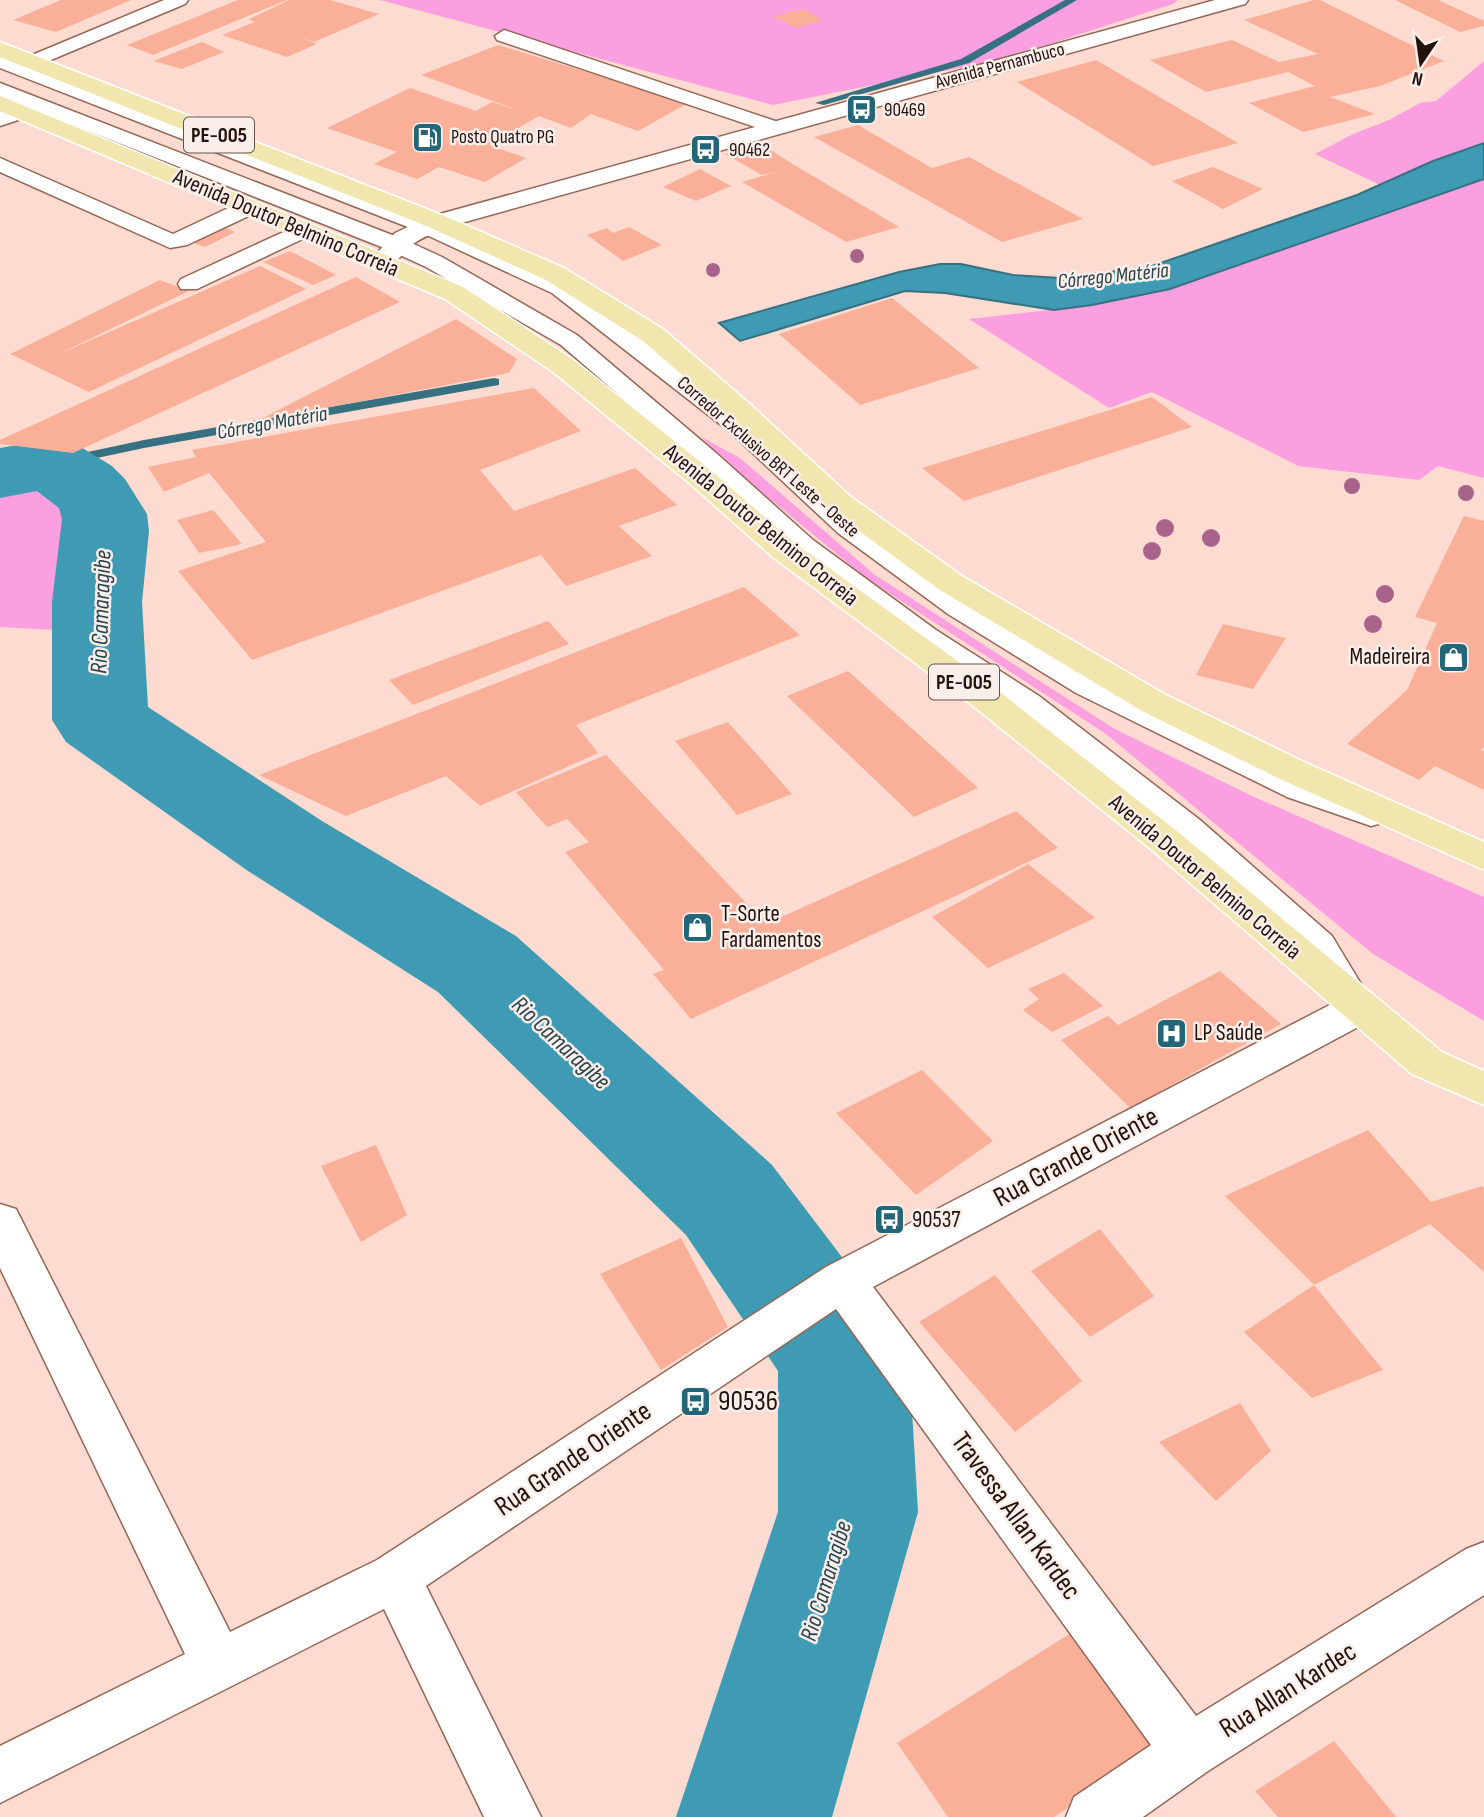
<svg xmlns="http://www.w3.org/2000/svg" width="1484" height="1817" viewBox="0 0 1484 1817" font-family="'Sofia Sans Condensed',sans-serif">
	<rect width="100%" height="100%" fill="#fddbd1"/>
	<path fill="#fc9fe0" d="M 380,0 L 1178,0 L 1173,4 L 1003,59 L 773,105 Z
		M 1484,61 L 1484,143 L 1433,161 L 1380,185 L 1315,154 L 1353,134 L 1389,120 L 1420,103 L 1436,101 Z
		M 1484,179 L 1484,478 L 1438,466 L 1419,480 L 1298,466 L 1152,392 L 1109,408 L 969,319 L 1092,305 L 1170,289 Z
		M 701,437 L 740,458 L 875,575 L 1113,728 L 1252,796 L 1484,897 L 1484,1021 L 1373,954 L 1106,734 L 866,578 L 752,484 Z
		M 50,464 L 80,482 L 95,495 L 106,516 L 97,585 L 95,632 L 0,627 L 0,473 Z"/>
	<path fill="#3f9ab3" stroke="#377181" stroke-width="2" d="M 1484,143 L 1484,179 L 1170,289 L 1092,305 L 1054,310 L 945,293 L 905,291 L 740,341 L 719,323 L 899,272 L 940,264 L 961,264 L 1013,275 L 1061,278 L 1149,267 L 1357,195 L 1433,161 Z"/>
	<g fill="none" stroke-linecap="round" stroke-linejoin="round">
		<path fill="#377181" fill-rule="evenodd" d="M 1065,0 L 1077,0 L 969,63 L 824,105 L 815,103 L 961,59 Z
			M 494,378 L 499,379 L 499,385 L 144,448 L 50,468 L 43,464 L 50,460 L 144,440 Z"/>
		<path fill="#3f9ab3" fill-rule="evenodd" d="M 50,439 L 79,446 L 112,466 L 125,479 L 147,514 L 149,531 L 142,602 L 148,707 L 322,821 L 516,936 L 772,1165 L 889,1319 L 909,1359 L 918,1512 L 832,1817 L 676,1817 L 778,1512 L 778,1371 L 686,1235 L 438,992 L 248,871 L 66,742 L 52,720 L 52,602 L 62,519 L 59,508 L 37,491 L 0,498 L 0,448 Z"/>
	</g>
	<path fill="#f9af98" d="M 61,0 L 131,0 L 56,32 L 13,20 Z
		M 238,0 L 287,0 L 153,55 L 127,45 Z
		M 289,0 L 330,0 L 379,14 L 314,42 L 297,36 L 317,44 L 287,57 L 222,35 L 255,22 L 249,19 Z
		M 1314,0 L 1320,0 L 1444,61 L 1380,86 L 1330,97 L 1375,114 L 1303,132 L 1249,103 L 1315,86 L 1288,72 L 1206,92 L 1150,60 L 1232,40 L 1279,62 L 1318,54 L 1244,20 Z
		M 1395,0 L 1438,0 L 1484,21 L 1484,26 L 1460,32 Z
		M 803,9 L 823,20 L 796,28 L 773,16 Z
		M 202,42 L 224,52 L 182,69 L 153,61 Z
		M 498,45 L 688,103 L 638,131 L 591,114 L 571,128 L 539,116 L 489,145 L 526,158 L 485,182 L 439,167 L 417,179 L 374,164 L 397,152 L 327,128 L 410,88 L 476,111 L 492,102 L 520,111 L 421,75 Z
		M 1096,60 L 1238,143 L 1153,166 L 1017,82 Z
		M 858,125 L 932,168 L 969,157 L 1083,219 L 1002,242 L 814,137 Z
		M 759,143 L 796,166 L 899,227 L 846,242 L 742,182 L 776,172 L 762,175 L 725,154 Z
		M 1213,167 L 1263,189 L 1223,209 L 1172,181 Z
		M 700,169 L 731,186 L 696,201 L 663,187 Z
		M 218,225 L 235,232 L 205,247 L 187,240 Z
		M 629,227 L 662,245 L 623,261 L 587,235 L 607,228 L 613,233 Z
		M 290,251 L 336,275 L 313,285 L 263,262 Z
		M 260,266 L 306,289 L 89,392 L 10,354 L 160,280 L 189,291 L 59,354 Z
		M 356,277 L 400,302 L 73,453 L 0,444 L 0,440 Z
		M 892,298 L 979,368 L 860,405 L 779,334 Z
		M 456,319 L 517,359 L 509,373 L 257,421 Z
		M 534,388 L 581,431 L 480,470 L 514,511 L 635,468 L 677,505 L 619,526 L 652,556 L 566,586 L 541,555 L 252,660 L 178,571 L 266,542 L 209,473 L 164,492 L 148,467 L 196,457 L 192,450 Z
		M 1152,397 L 1192,427 L 964,501 L 922,468 Z
		M 213,510 L 242,544 L 199,553 L 177,520 Z
		M 1464,516 L 1484,521 L 1484,747 L 1481,750 L 1484,751 L 1484,790 L 1435,766 L 1419,780 L 1347,744 L 1407,690 L 1437,623 L 1415,617 Z
		M 744,587 L 800,635 L 576,725 L 598,753 L 480,806 L 446,776 L 346,816 L 259,775 Z
		M 548,621 L 569,644 L 413,705 L 389,680 Z
		M 1223,624 L 1286,638 L 1253,689 L 1196,675 Z
		M 848,671 L 978,788 L 914,817 L 787,696 Z
		M 728,722 L 792,794 L 737,815 L 675,741 Z
		M 606,755 L 766,924 L 1016,811 L 1058,848 L 691,1019 L 653,974 L 664,970 L 565,852 L 589,842 L 567,819 L 547,827 L 516,792 Z
		M 1028,864 L 1095,918 L 988,968 L 932,917 Z
		M 1220,971 L 1281,1024 L 1130,1108 L 1061,1040 L 1108,1016 L 1118,1025 Z
		M 1064,973 L 1103,1006 L 1052,1032 L 1023,1010 L 1039,999 L 1028,989 Z
		M 922,1070 L 993,1141 L 916,1195 L 836,1113 Z
		M 1368,1130 L 1431,1202 L 1482,1186 L 1484,1188 L 1484,1272 L 1430,1224 L 1314,1285 L 1225,1196 Z
		M 376,1145 L 407,1215 L 361,1242 L 321,1166 Z
		M 1100,1229 L 1154,1296 L 1090,1337 L 1031,1271 Z
		M 681,1238 L 728,1327 L 661,1370 L 600,1274 Z
		M 995,1275 L 1082,1381 L 1015,1432 L 919,1322 Z
		M 1314,1285 L 1383,1370 L 1312,1398 L 1244,1332 Z
		M 1240,1403 L 1271,1451 L 1216,1501 L 1159,1442 Z
		M 1077,1629 L 1156,1749 L 1054,1817 L 948,1817 L 897,1743 Z
		M 1334,1741 L 1396,1817 L 1278,1817 L 1255,1791 Z"/>
	<g fill="none" stroke-linecap="round" stroke-linejoin="round">
		<defs>
			<path id="service" d="M 164,0 L 188,0 L 185,4 L 34,67 L 434,221 L 568,283 L 748,422 L 856,521 L 968,602 L 1096,679 L 1309,783 L 1382,807 L 1387,815 L 1382,823 L 1371,826 L 1287,797 L 1076,693 L 948,614 L 838,533 L 730,432 L 552,293 L 418,231 L 0,68 L 0,55 L 23,63 L 25,58 Z
				M 504,30 L 784,124 L 787,128 L 784,132 L 770,132 L 497,40 L 495,36 Z
				M 0,83 L 405,240 L 442,257 L 577,335 L 716,453 L 813,540 L 936,630 L 1039,696 L 1200,820 L 1332,936 L 1367,994 L 1362,1003 L 1350,1007 L 1338,1003 L 1308,954 L 1178,836 L 1017,710 L 916,642 L 793,552 L 698,463 L 561,345 L 426,267 L 389,250 L 0,96 Z
				M 23,106 L 30,108 L 33,112 L 30,116 L 0,126 L 0,113 Z
				M 0,158 L 173,234 L 241,202 L 257,202 L 260,207 L 257,212 L 187,245 L 170,248 L 0,172 Z
				M 303,223 L 311,225 L 314,230 L 311,235 L 197,289 L 181,289 L 178,284 L 181,279 Z"/>
			<path id="minor" d="M 1359,993 L 1373,997 L 1379,1008 L 1373,1019 L 873,1287 L 1196,1716 L 1466,1549 L 1484,1542 L 1484,1595 L 1208,1771 L 1143,1817 L 1066,1817 L 1074,1797 L 1151,1745 L 836,1309 L 426,1586 L 541,1817 L 484,1817 L 384,1609 L 0,1803 L 0,1746 L 185,1654 L 0,1268 L 0,1204 L 16,1209 L 230,1632 L 377,1560 L 826,1267 L 1345,997 Z"/>
			<path id="tertiary" d="M 1215,0 L 1248,0 L 1245,4 L 447,227 C 436,233 421,237 412,245 C 397,257 393,274 372,268 L 368,263 L 395,233 L 429,217 Z"/>
			<path id="primary" d="M 0,42 L 447,217 L 564,268 L 663,329 L 752,406 L 851,497 L 962,576 L 1166,695 L 1304,762 L 1484,842 L 1484,870 L 1278,778 L 1142,711 L 940,590 L 829,509 L 732,418 L 643,341 L 546,280 L 429,227 L 0,57 Z
				M 0,96 L 463,287 L 572,359 L 709,469 L 796,544 L 996,689 L 1178,832 L 1442,1052 L 1484,1071 L 1484,1105 L 1412,1074 L 1152,850 L 972,705 L 774,558 L 687,481 L 552,371 L 445,299 L 0,111 Z"/>
		</defs>
		<use href="#service" stroke="#956656" stroke-width="3"/>
		<use href="#minor" stroke="#956656" stroke-width="3"/>
		<use href="#tertiary" stroke="#956656" stroke-width="3"/>
		<use href="#primary" stroke="#fff" stroke-width="3"/>
		<use href="#service" fill="#fff" fill-rule="evenodd"/>
		<use href="#minor" fill="#fff" fill-rule="evenodd"/>
		<use href="#tertiary" fill="#fff" fill-rule="evenodd"/>
		<use href="#primary" fill="#f1e6ad" fill-rule="evenodd"/>
	</g>
	<g fill="#a8638a">
		<circle cx="857" cy="256" r="7"/>
		<circle cx="713" cy="270" r="7"/>
		<circle cx="1352" cy="486" r="8"/>
		<circle cx="1466" cy="493" r="8"/>
		<circle cx="1165" cy="528" r="9"/>
		<circle cx="1211" cy="538" r="9"/>
		<circle cx="1152" cy="551" r="9"/>
		<circle cx="1385" cy="594" r="9"/>
		<circle cx="1373" cy="624" r="9"/>
	</g>
	<defs>
		<symbol id="bus-square" viewBox="-11 -11 22 22"><rect x="-9" y="-9" width="18" height="18" rx="4" fill="#226678" stroke="#faeeea"/><path d="M-5-6H5V4H4V6H2V4H-2V6H-4V4H-5ZM-3.5-4V0h7V-4ZM-3.5 1.2v1.5H-2V1.2ZM2 1.2v1.5H3.5V1.2Z" fill="#fff"/></symbol>
		<symbol id="fuel-square" viewBox="-11 -11 22 22"><rect x="-9" y="-9" width="18" height="18" rx="4" fill="#226678" stroke="#faeeea"/><path d="M-5.5-6h7V0h2V4h1.3V-2.5L3-4.5l.8-.8L6-3V5H2.5V1h-1V6h-7ZM-4.2-4.7v3.2H.2V-4.7Z" fill="#fff"/></symbol>
		<symbol id="shop-square" viewBox="-11 -11 22 22"><rect x="-9" y="-9" width="18" height="18" rx="4" fill="#226678" stroke="#faeeea"/><path d="M-5-2.5h2.3a2.7 3.5 0 0 1 5.4 0H5L5.5 6h-11ZM-1.5-2.5h3a1.5 2.3 0 0 0-3 0Z" fill="#fff"/></symbol>
		<symbol id="hospital-square" viewBox="-11 -11 22 22"><rect x="-9" y="-9" width="18" height="18" rx="4" fill="#226678" stroke="#faeeea"/><path d="M-5-5h3v3.5h4V-5h3V5h-3V1.5h-4V5h-3Z" fill="#fff"/></symbol>
	</defs>
	<g fill-rule="evenodd">
		<use href="#bus-square" x="844" y="92" width="35" height="35"/>
		<use href="#fuel-square" x="410" y="120" width="35" height="35"/>
		<use href="#bus-square" x="688" y="132" width="35" height="35"/>
		<use href="#shop-square" x="1436" y="640" width="35" height="35"/>
		<use href="#shop-square" x="680" y="910" width="35" height="35"/>
		<use href="#hospital-square" x="1154" y="1016" width="35" height="35"/>
		<use href="#bus-square" x="872" y="1202" width="35" height="35"/>
		<use href="#bus-square" x="678" y="1384" width="35" height="35"/>
	</g>
	<g text-anchor="middle" dominant-baseline="central" stroke-width="5" stroke-linejoin="round" paint-order="stroke">
		<g font-size="19" fill="#24120c" stroke="#faeeea">
			<text transform="translate(1000 66) rotate(-15)">Avenida Pernambuco</text>
			<text transform="translate(768 457) rotate(41)">Corredor Exclusivo BRT Leste - Oeste</text>
		</g>
		<g font-size="19" fill="#24120c" stroke="#faeeea" text-anchor="start">
			<text x="884" y="110">90469</text>
			<text x="451" y="137">Posto Quatro PG</text>
			<text x="729" y="150">90462</text>
		</g>
		<g fill="#faeeea" stroke="#64544f" stroke-width="2">
			<rect x="184" y="117.5" width="70" height="35" rx="5"/>
			<rect x="929" y="664.5" width="70" height="35" rx="5"/>
		</g>
		<g font-size="21" font-weight="bold" fill="#24120c">
			<text x="219" y="135">PE-005</text>
			<text x="964" y="682">PE-005</text>
		</g>
		<g font-size="21" font-style="italic" fill="#28444c" stroke="#faeeea">
			<text transform="translate(1113 276) rotate(-6)">Córrego Matéria</text>
			<text transform="translate(272 423) rotate(-10)">Córrego Matéria</text>
		</g>
		<g font-size="23" fill="#24120c" stroke="#faeeea">
			<text transform="translate(286 223) rotate(23)">Avenida Doutor Belmino Correia</text>
			<text transform="translate(761 525) rotate(39)">Avenida Doutor Belmino Correia</text>
			<text transform="translate(1205 877) rotate(40)">Avenida Doutor Belmino Correia</text>
		</g>
		<g font-size="23" fill="#24120c" stroke="#faeeea" text-anchor="start">
			<text x="1430" y="657" text-anchor="end">Madeireira</text>
			<text x="721" y="914">T-Sorte<tspan x="721" dy="26">Fardamentos</tspan></text>
			<text x="1194" y="1033">LP Saúde</text>
			<text x="912" y="1220">90537</text>
		</g>
		<g font-size="24" font-style="italic" fill="#28444c" stroke="#faeeea">
			<text transform="translate(101 612) rotate(-88)">Rio Camaragibe</text>
			<text transform="translate(561 1043) rotate(43)">Rio Camaragibe</text>
			<text transform="translate(826 1581) rotate(-73)">Rio Camaragibe</text>
		</g>
		<g font-size="28" fill="#24120c" stroke="#faeeea">
			<text transform="translate(1076 1157) rotate(-28)">Rua Grande Oriente</text>
			<text transform="translate(573 1459) rotate(-34)">Rua Grande Oriente</text>
			<text transform="translate(1016 1516) rotate(54)">Travessa Allan Kardec</text>
			<text transform="translate(1288 1690) rotate(-32)">Rua Allan Kardec</text>
		</g>
		<g font-size="28" fill="#24120c" stroke="#faeeea" text-anchor="start">
			<text x="718" y="1401">90536</text>
		</g>
	</g>
	<g transform="translate(1421 63) rotate(193)" stroke="#faeeea" stroke-width="5" paint-order="stroke">
	<path d="M0-5L12 26L0 18L-12 26Z" fill="#24120c"/>
	<text y="-10" font-size="19" font-weight="bold" text-anchor="middle" fill="#24120c">N</text>
	</g>
</svg>
